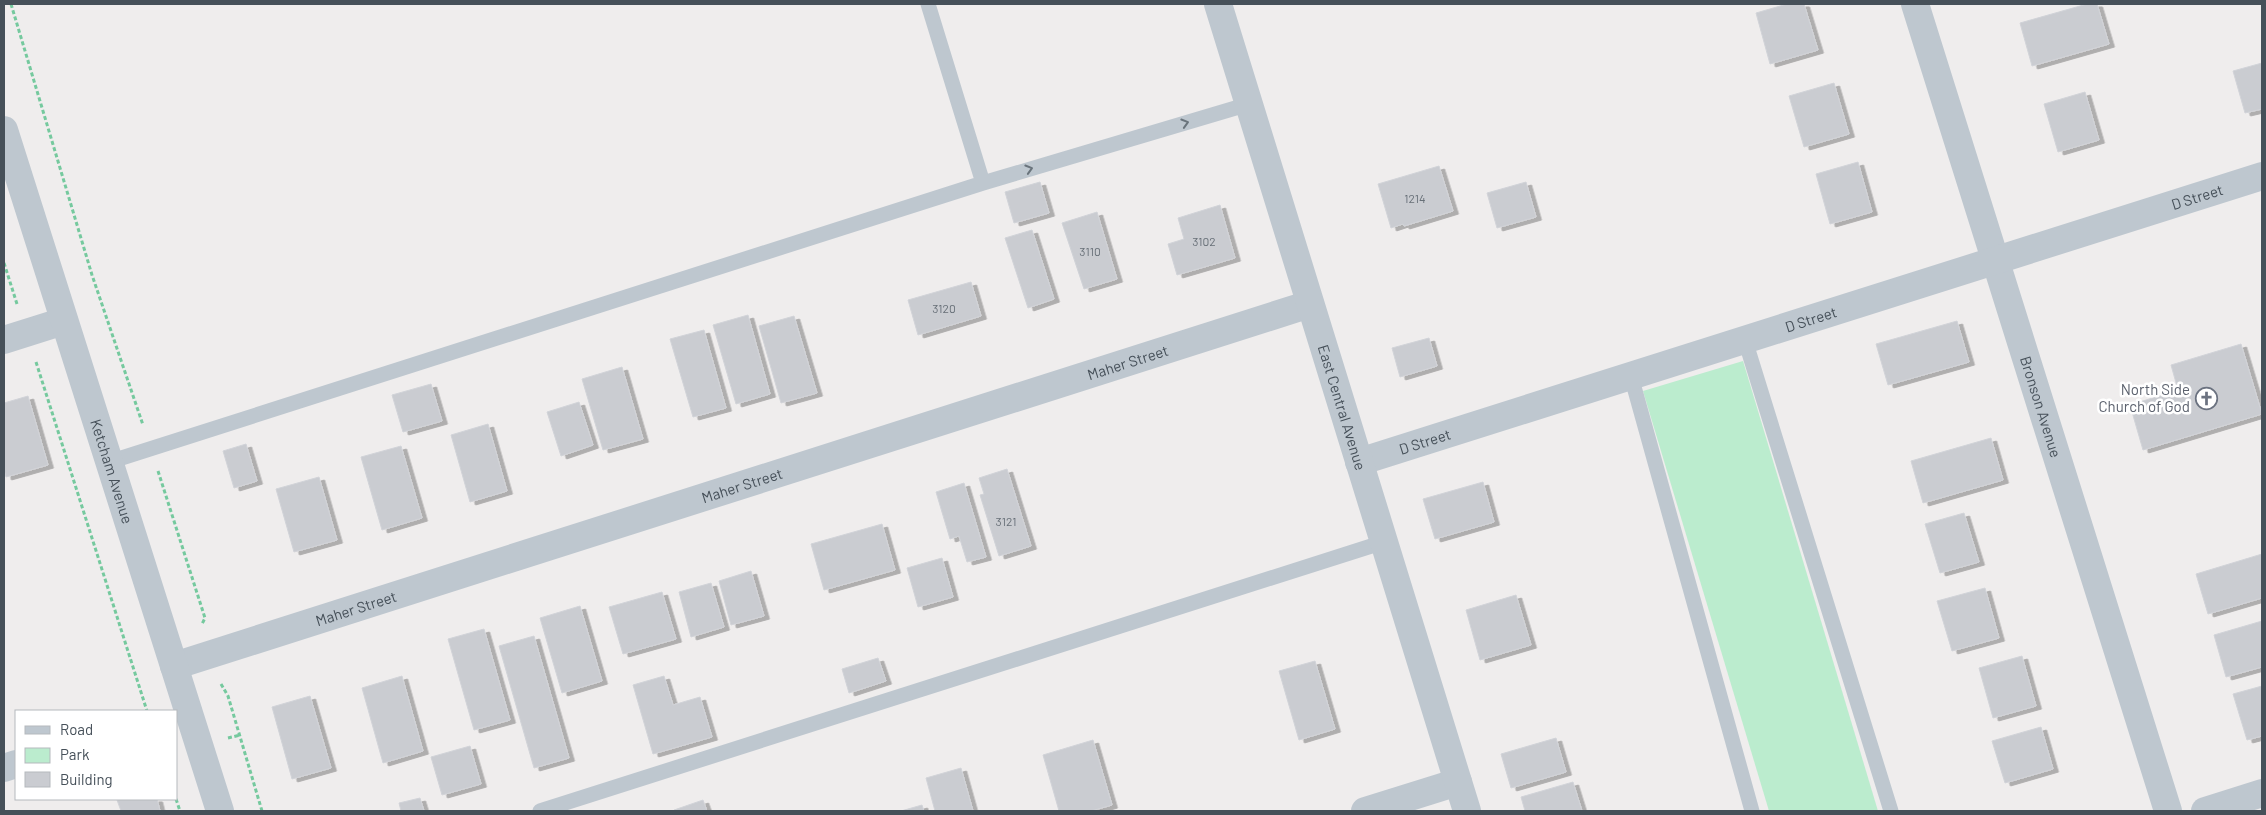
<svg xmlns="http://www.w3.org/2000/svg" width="2266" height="815" viewBox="0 0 2266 815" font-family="Barlow,sans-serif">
	<defs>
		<filter id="shadow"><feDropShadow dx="5.5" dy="3" stdDeviation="0" flood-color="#0004"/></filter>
	</defs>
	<rect width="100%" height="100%" fill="#efeded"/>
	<path fill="#bbecce" d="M 1743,361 L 1878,811 L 1769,811 L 1643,391 Z"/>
	<path fill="#caccd1" stroke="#d1d3d8" filter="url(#shadow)" d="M 1787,4 L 1804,4 L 1818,50 L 1770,64 L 1756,13 Z
		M 2087,4 L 2097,4 L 2109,44 L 2032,66 L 2020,23 Z
		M 2262,63 L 2262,109 L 2245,113 L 2233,71 Z
		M 1834,83 L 1849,134 L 1804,147 L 1789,96 Z
		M 2085,92 L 2099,140 L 2058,152 L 2044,104 Z
		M 1858,162 L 1872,212 L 1830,224 L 1816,174 Z
		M 1439,166 L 1453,211 L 1404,226 L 1403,224 L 1391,228 L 1378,184 Z
		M 1040,182 L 1049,213 L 1014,223 L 1005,192 Z
		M 1526,182 L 1536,217 L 1497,228 L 1487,193 Z
		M 1220,205 L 1235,258 L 1177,275 L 1168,244 L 1184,239 L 1178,218 Z
		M 1097,212 L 1117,279 L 1084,289 L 1062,223 Z
		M 1032,230 L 1054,299 L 1028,308 L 1005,238 Z
		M 971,282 L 981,316 L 918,335 L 908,300 Z
		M 748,315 L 770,394 L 736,404 L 713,325 Z
		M 794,316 L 817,393 L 781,403 L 759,326 Z
		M 1957,321 L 1969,362 L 1888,385 L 1876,344 Z
		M 704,330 L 726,408 L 693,417 L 670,339 Z
		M 1429,338 L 1437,366 L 1400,377 L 1392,348 Z
		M 2241,344 L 2262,414 L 2143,450 L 2130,405 L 2178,390 L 2171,365 Z
		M 622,367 L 643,439 L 603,450 L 582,379 Z
		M 431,384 L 442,421 L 403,432 L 392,395 Z
		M 28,396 L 48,465 L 6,477 L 4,469 L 4,403 Z
		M 579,402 L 593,445 L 561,456 L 547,412 Z
		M 488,424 L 507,491 L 470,502 L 451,435 Z
		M 1991,438 L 2003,480 L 1923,503 L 1911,461 Z
		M 246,444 L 257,481 L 234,488 L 223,451 Z
		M 401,446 L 422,518 L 382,530 L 361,457 Z
		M 1007,469 L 1031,546 L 999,556 L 980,495 L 984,494 L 979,478 Z
		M 319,477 L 337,540 L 294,552 L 276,489 Z
		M 1483,482 L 1494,522 L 1435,539 L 1423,499 Z
		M 964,483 L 986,557 L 967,562 L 959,536 L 950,539 L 936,492 Z
		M 1964,513 L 1979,562 L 1940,573 L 1925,524 Z
		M 882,524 L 895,570 L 824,590 L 811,544 Z
		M 2262,554 L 2262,598 L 2208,614 L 2196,574 Z
		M 942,558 L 953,597 L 918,607 L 907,568 Z
		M 751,571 L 764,616 L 731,625 L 719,581 Z
		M 711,583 L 724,627 L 691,637 L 679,592 Z
		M 1985,588 L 1999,638 L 1952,651 L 1937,601 Z
		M 662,592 L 676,639 L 623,654 L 609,607 Z
		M 1516,595 L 1531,645 L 1480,660 L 1466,610 Z
		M 580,606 L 602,681 L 562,693 L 540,618 Z
		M 2262,621 L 2262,667 L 2226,677 L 2214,635 Z
		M 484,629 L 510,720 L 474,730 L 448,639 Z
		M 534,636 L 569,758 L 534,768 L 499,646 Z
		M 2022,656 L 2036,706 L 1993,718 L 1979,668 Z
		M 878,658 L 886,681 L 849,693 L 842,669 Z
		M 1315,661 L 1335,729 L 1299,740 L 1279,671 Z
		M 402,676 L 423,751 L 383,763 L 362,688 Z
		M 664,676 L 673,705 L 700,697 L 712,737 L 653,754 L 633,685 Z
		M 2262,686 L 2262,736 L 2247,740 L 2233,694 Z
		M 310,696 L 331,768 L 292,779 L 272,707 Z
		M 2041,727 L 2053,769 L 2005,783 L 1992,741 Z
		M 1556,738 L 1566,772 L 1511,788 L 1501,754 Z
		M 1093,740 L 1112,805 L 1091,811 L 1059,811 L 1043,755 Z
		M 470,746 L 481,784 L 442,795 L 431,757 Z
		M 961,768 L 973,811 L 935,811 L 926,778 Z
		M 1573,782 L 1582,811 L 1525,811 L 1521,797 Z
		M 420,798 L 424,811 L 401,811 L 399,803 Z
		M 121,799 L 157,799 L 160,811 L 121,811 L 117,800 Z
		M 703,800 L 707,811 L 675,811 L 674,810 Z
		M 922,805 L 924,811 L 901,811 Z"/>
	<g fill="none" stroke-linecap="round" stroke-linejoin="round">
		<path stroke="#75c99e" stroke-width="3" stroke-dasharray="4 2.5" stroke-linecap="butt" d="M 11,4 L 92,275 L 143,425
			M 4,263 L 17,304
			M 36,362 L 147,711
			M 158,471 L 205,618 L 202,624
			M 221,684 L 228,696 L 262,811
			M 228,738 L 240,735
			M 176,799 L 180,811"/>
		<path stroke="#bec7cf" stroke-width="15" d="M 928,4 L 983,183
			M 1745,340 L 1891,811
			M 1631,376 L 1752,811
			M 109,462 L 983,183 L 1249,104
			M 540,811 L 1384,542"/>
		<g stroke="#bec7cf" stroke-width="28">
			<path id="s1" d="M 1915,4 L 2168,811"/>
			<path d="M 4,340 L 64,321"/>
			<path id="s2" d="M 1359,462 L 2262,176"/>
			<path id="s3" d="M 174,666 L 1310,304"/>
			<path d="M 4,768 L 16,764"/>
			<path d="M 1365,811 L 1458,782"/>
			<path d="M 2205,811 L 2262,793"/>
		</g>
		<g stroke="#bec7cf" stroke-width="28">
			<path id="s4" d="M 1218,4 L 1467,811"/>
			<path id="s5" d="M 4,130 L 220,811"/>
		</g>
	</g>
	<defs><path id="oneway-chevron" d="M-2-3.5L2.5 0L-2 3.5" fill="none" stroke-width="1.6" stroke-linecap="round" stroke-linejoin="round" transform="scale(1.25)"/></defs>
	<g stroke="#6a747c">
		<use href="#oneway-chevron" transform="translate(1185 123) rotate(-17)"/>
		<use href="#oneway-chevron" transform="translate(1029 169) rotate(-17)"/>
	</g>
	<defs>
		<symbol id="church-ring" viewBox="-11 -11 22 22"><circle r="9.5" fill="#fff" stroke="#6b7280" stroke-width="1.5"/><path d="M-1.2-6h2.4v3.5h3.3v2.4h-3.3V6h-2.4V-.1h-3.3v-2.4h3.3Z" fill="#6b7280"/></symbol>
	</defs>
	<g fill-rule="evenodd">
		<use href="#church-ring" x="2194" y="386" width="25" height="25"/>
	</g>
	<g text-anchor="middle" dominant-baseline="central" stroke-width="5" stroke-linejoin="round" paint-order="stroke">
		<g font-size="12" fill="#676f77">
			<text x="1415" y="198">1214</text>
			<text x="1204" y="241">3102</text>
			<text x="1090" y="251">3110</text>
			<text x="944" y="308">3120</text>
			<text x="1006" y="521">3121</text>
		</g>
		<g font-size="15" fill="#465059" stroke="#fff">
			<text stroke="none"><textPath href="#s2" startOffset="879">D Street</textPath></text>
			<text stroke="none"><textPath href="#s2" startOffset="474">D Street</textPath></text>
			<text stroke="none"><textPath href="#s3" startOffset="1001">Maher Street</textPath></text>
			<text stroke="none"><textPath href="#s1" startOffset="422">Bronson Avenue</textPath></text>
			<text stroke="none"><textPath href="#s4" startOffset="422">East Central Avenue</textPath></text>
			<text stroke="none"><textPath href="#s2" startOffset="69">D Street</textPath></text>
			<text stroke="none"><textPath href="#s5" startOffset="358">Ketcham Avenue</textPath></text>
			<text stroke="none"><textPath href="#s3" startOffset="596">Maher Street</textPath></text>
			<text stroke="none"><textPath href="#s3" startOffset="191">Maher Street</textPath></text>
		</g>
		<g font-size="15" fill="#5b616d" stroke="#fff" text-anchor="end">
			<text x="2190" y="389">North Side<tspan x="2190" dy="17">Church of God</tspan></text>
		</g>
	</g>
	<rect width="2266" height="815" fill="none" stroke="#465059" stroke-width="10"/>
	<rect x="15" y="710" width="162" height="90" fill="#ffffff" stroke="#b5b9bd"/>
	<rect x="25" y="726" width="25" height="8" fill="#bec7cf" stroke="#b5b9bd"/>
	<text x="60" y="735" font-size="15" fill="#465059">Road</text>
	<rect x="25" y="748" width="25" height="15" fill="#bbecce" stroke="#b5b9bd"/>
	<text x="60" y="760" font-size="15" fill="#465059">Park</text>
	<rect x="25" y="772" width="25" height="15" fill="#caccd1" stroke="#b5b9bd"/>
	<text x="60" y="785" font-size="15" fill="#465059">Building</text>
</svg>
